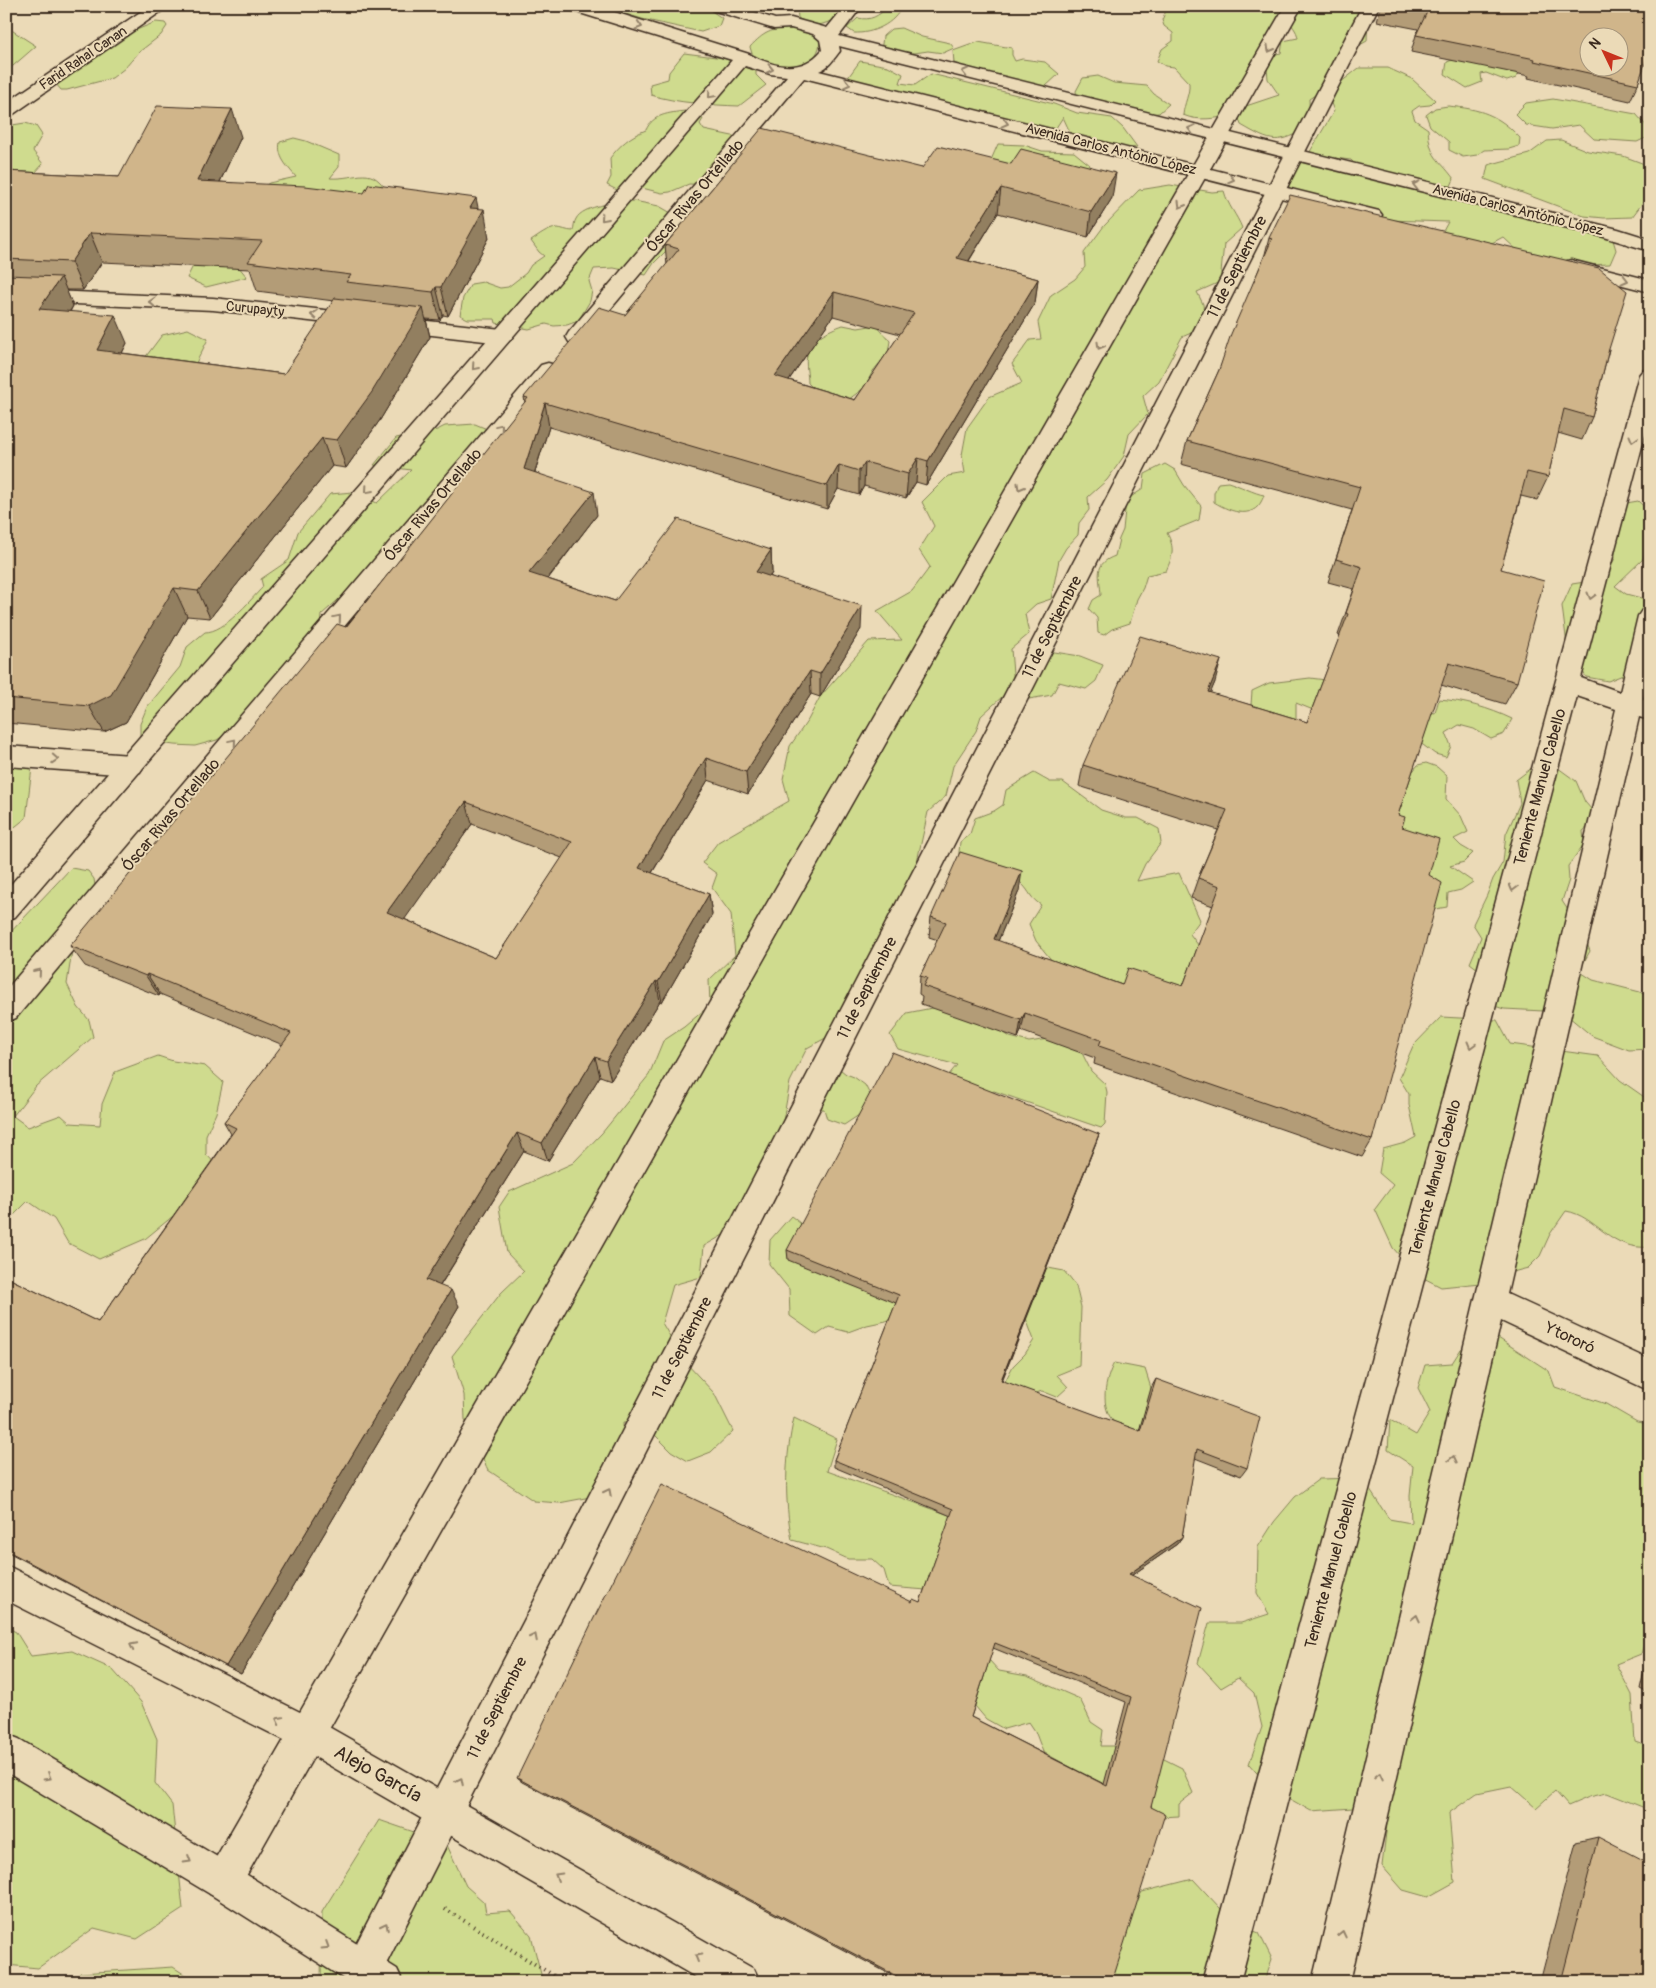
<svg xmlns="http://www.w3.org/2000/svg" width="1656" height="1988" viewBox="0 0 1656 1988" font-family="Pangolin,sans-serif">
	<rect width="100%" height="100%" fill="#ebdab7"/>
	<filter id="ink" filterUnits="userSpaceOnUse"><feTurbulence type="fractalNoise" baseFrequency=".02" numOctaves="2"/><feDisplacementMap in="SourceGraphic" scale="10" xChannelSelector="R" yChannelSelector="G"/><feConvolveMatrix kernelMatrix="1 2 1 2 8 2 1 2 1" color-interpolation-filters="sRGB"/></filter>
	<g filter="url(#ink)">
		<path fill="#cfdb8e" stroke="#858256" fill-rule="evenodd" d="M 600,6 L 704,6 L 722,18 L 719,26 L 701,32 L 642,19 Z
			M 797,6 L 842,6 L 832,21 L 813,27 L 798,18 Z
			M 886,6 L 902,6 C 895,24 872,34 854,33 L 847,28 L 858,18 C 871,21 878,16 888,7 Z
			M 1168,6 L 1366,6 L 1368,12 L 1367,41 L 1336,58 L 1332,84 L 1309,99 L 1310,127 C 1276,144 1274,144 1241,125 L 1236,110 L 1233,115 C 1217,118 1199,122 1183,115 C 1184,103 1190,94 1189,83 L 1174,67 L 1165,66 L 1157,61 L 1162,49 L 1173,41 L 1173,33 L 1164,26 L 1162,20 ZM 1287,18 C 1291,25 1297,30 1298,38 L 1283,41 L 1281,53 L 1266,56 ZM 1266,57 L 1268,79 L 1279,95 L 1237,109 Z
			M 156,22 L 165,23 L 167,26 L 161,35 L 139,52 L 125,68 L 112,78 L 67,90 L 61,90 L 56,84 L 129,33 Z
			M 791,28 L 809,33 L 820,40 C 820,63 796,71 776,66 C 768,64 760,60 753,57 L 750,47 C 764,32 771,29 791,28 Z
			M 901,28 L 922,37 L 950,43 L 954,48 L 943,53 L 928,51 L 895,56 L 881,52 L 883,36 L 891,29 Z
			M 6,29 L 10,29 L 36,46 L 6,72 Z
			M 978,42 L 1012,48 L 1012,55 L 1015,61 L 1022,59 L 1045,62 L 1059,74 L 1045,87 L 979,73 L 954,63 L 953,51 Z
			M 684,53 L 724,58 L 756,71 L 756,75 L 766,85 L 739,106 C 711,105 677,103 651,95 L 650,84 L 668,79 L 669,72 Z
			M 1455,59 L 1520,72 L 1516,78 L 1507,81 L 1486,73 L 1481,74 L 1482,82 L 1467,88 L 1445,74 L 1447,62 Z
			M 860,61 L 888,66 L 903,74 L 900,83 L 915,85 L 931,74 L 1054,104 L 1077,113 L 1112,118 L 1123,128 L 1137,147 L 1115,150 L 1073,139 L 1063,117 L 1052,134 L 844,83 Z
			M 1359,68 L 1388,68 L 1412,79 L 1435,100 L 1430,105 L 1419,106 L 1412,111 L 1415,120 L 1428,129 C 1430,159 1438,157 1454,179 L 1451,186 L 1440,188 L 1611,233 L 1616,250 L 1610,264 L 1570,266 L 1520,253 L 1503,237 L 1488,245 L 1442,233 L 1448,222 L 1388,220 L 1291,195 L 1286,174 L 1293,162 L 1342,164 L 1358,168 L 1351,160 L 1308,155 L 1334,111 L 1327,93 Z
			M 1098,76 L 1114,83 L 1147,86 L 1154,94 L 1169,104 L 1159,113 L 1140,115 L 1095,111 L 1077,100 L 1076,91 L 1083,78 Z
			M 1553,99 L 1636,114 L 1650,130 L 1650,136 L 1637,142 L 1594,139 L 1579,125 L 1552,129 L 1526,125 L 1515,114 L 1526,103 Z
			M 1448,106 C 1480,109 1498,114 1520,138 L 1519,146 L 1509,149 L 1484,150 L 1477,155 L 1463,157 L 1449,150 L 1449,142 L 1430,126 L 1426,115 L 1435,108 Z
			M 685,111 L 703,119 L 700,124 L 704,130 L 737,137 L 752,143 L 722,180 L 713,185 L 689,184 L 670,192 L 662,193 L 642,188 L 617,190 L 607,185 L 611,177 L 610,158 C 620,145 630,136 646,130 C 653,114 669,113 685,111 Z
			M 25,123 L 36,126 L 42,135 L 33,151 L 43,164 L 34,174 L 6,177 L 6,126 Z
			M 294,138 L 306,141 L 339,155 L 339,167 L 330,178 C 357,180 373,162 389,196 L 256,191 L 269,183 L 296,177 C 287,166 277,157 280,142 Z
			M 1561,140 L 1588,151 L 1623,156 L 1650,166 L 1650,193 L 1632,217 L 1604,218 L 1584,216 L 1485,179 L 1488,165 L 1529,154 L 1547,141 Z
			M 998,144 L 1024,145 L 1042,151 L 1074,152 L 1090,165 L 1084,177 L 1068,186 L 991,160 Z
			M 1170,185 L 1212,192 L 1224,191 C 1228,206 1237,215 1242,228 L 1224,244 L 1220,282 L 1197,292 L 1203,304 L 1205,327 L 1182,337 L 1159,381 L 1143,396 L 1148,414 L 1129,434 L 1124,456 L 1107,480 L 1088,497 L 1089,510 L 1079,523 L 1078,535 L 1066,548 L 1059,560 L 1051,599 L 1036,604 L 1025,614 L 1029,634 L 1011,649 L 1014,686 L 981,716 L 976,731 L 953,766 L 946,796 L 928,812 L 902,929 L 852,1024 L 807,1048 L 790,1082 L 767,1210 L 704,1246 L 701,1277 L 673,1285 L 662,1323 L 686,1363 L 714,1393 L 733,1431 L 711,1452 L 688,1461 L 671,1451 L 643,1423 L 623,1423 L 625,1470 L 601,1495 L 559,1503 L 534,1501 L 488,1470 L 465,1420 L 464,1395 L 452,1356 L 501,1293 L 524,1271 L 507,1253 L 499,1207 L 509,1192 L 573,1163 L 602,1133 L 649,1075 L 663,1041 L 684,1027 L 710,1005 L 709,980 L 735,955 L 731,914 L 712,888 L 717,874 L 702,863 L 718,842 L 789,801 L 783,779 L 790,746 L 808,720 L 820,697 L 869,641 L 902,640 L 877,611 L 912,591 L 930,567 L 919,550 L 934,526 L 922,502 L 948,476 L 965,473 L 962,455 L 967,428 L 989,397 L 1022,383 L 1012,364 L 1030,340 L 1041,339 L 1038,322 L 1051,295 L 1075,279 L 1085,267 L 1084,253 L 1104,226 L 1139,190 Z
			M 634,201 L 659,206 L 692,225 L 654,263 L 646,275 L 614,268 L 594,269 L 589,281 L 592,291 L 590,301 L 578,321 L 567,325 L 554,326 L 546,324 L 529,329 L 496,323 L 495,319 L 468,319 L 460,315 L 463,298 L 471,284 L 483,282 L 500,288 L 508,287 L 526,273 L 531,265 L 544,256 L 539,252 L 531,241 C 539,236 547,229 557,228 C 562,228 567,231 573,231 C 574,227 574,222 576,219 C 583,205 619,202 634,201 Z
			M 200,252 L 229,255 L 247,277 L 206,287 L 187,278 Z
			M 843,325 L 858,328 L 876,325 L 890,341 L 888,353 L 873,371 L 864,388 L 837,408 L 826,401 L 808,383 C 808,375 805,363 807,355 C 810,338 829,330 843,325 Z
			M 188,329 L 208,339 L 195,365 L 144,359 L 162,335 Z
			M 475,424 L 487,429 L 379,559 L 374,568 L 321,615 L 319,641 L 244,722 L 217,740 L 195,746 L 174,745 L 140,740 L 140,724 L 147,707 L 180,667 L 187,647 L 205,632 C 225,632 249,601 263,587 L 261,579 L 289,560 L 298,532 L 330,494 L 353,492 L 377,503 L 411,470 L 374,465 L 396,438 L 437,430 L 445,426 Z
			M 1165,464 L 1175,470 L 1184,485 L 1201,506 L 1199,520 L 1167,533 C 1175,548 1173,556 1166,571 L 1147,575 L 1143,588 L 1137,599 L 1130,623 L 1112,629 L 1104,635 L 1098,633 L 1097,618 L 1089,609 L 1093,600 L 1101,595 C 1100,576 1093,564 1115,556 L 1119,539 L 1123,530 L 1126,500 L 1143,489 L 1145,474 Z
			M 1228,482 C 1238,485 1256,494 1264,495 C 1256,521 1232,513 1214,502 L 1214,493 L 1218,483 Z
			M 1638,501 L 1650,512 L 1650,532 L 1643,559 L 1615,586 L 1626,594 L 1649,600 L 1644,625 L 1648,665 L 1608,681 L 1586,677 L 1567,645 L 1562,606 L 1572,584 L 1604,579 L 1615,558 L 1615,505 Z
			M 1048,651 L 1080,656 L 1103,665 L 1096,681 L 1086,689 L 1059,682 L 1052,695 L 1029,699 L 1019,689 Z
			M 1310,678 L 1326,680 L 1318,712 L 1296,703 L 1296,719 L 1250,719 L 1252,691 L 1269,683 Z
			M 1439,699 C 1464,701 1489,708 1512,719 L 1504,734 L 1491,739 L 1474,729 L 1459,725 L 1446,733 L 1451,746 L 1446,757 L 1435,754 L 1419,742 L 1420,709 L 1435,713 Z
			M 1426,763 L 1437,767 L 1447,776 L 1446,799 L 1461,816 L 1468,832 L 1454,839 L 1461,846 L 1473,853 L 1464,862 L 1450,866 L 1473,882 L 1461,890 L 1448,893 L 1447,907 L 1430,910 L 1323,770 L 1408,777 L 1418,765 Z
			M 1537,764 L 1554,765 L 1576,781 L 1585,802 L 1599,818 L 1583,831 L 1584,844 L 1568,866 L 1569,880 L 1562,901 L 1583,933 L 1590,951 L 1579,971 L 1593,980 L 1640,992 L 1650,998 L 1650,1049 L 1629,1050 L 1592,1036 L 1563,1012 L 1504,1009 L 1485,1003 L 1494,981 L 1470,963 L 1481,937 L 1473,924 L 1487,895 L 1493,879 L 1503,862 L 1506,834 L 1520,803 L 1516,780 Z
			M 6,766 L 32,767 L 26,818 L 6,834 Z
			M 1034,773 L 1050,782 L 1063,782 L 1101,810 L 1126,818 L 1138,818 L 1159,829 L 1161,843 L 1145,864 L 1137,881 L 1179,873 L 1200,920 L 1190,934 L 1207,957 L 1183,998 L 1062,973 L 1036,941 L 1029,924 L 1041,905 C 1029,897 1031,893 1022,884 C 1010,871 975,867 958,863 L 960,842 L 970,834 L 975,818 L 994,811 L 1003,805 L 1006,790 Z
			M 71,868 L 88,871 L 94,879 L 97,897 L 76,924 L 67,984 L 78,1007 L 89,1020 L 93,1037 L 36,1086 L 13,1116 L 28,1127 L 61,1115 L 70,1123 L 100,1125 L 102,1104 L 115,1072 L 158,1056 L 173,1061 L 205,1066 L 223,1082 L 216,1113 L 206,1135 L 206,1154 L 221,1170 L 195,1198 L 145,1239 L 99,1259 L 68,1243 L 54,1219 L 28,1201 L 6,1223 L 6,937 Z
			M 937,1007 L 991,1024 L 1010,1037 L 1029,1042 L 1073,1035 L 1091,1071 L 1105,1084 L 1107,1092 L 1105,1124 L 1101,1128 L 994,1091 L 987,1094 L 947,1077 L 957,1065 L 898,1049 L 890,1035 L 907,1013 Z
			M 1441,1017 L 1497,1020 L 1510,1044 L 1598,1056 L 1620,1080 L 1650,1101 L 1650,1247 C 1610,1251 1597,1216 1566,1211 L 1550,1234 L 1540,1256 L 1528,1268 L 1509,1273 L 1491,1282 L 1441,1287 L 1416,1274 L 1393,1248 L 1375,1209 L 1393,1185 L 1379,1173 L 1383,1149 L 1405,1143 L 1416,1137 L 1409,1105 L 1409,1094 L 1399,1078 L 1413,1046 Z
			M 830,1061 L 846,1074 L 854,1077 L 865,1085 L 879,1113 L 868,1109 L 844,1125 L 827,1119 L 824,1109 L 805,1109 Z
			M 791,1216 L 833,1249 L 905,1311 L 886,1321 L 867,1325 L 848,1332 L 829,1327 L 817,1335 L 790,1316 L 789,1289 L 769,1264 L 770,1240 Z
			M 1043,1267 L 1064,1271 L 1076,1286 L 1081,1307 L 1079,1366 L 1057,1375 L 1068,1387 L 1057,1397 L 1042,1391 L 1022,1398 L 1001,1389 L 1013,1366 L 1025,1354 L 1034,1340 L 1024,1313 Z
			M 1495,1336 L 1549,1371 L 1555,1387 L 1606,1404 L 1637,1422 L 1650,1424 L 1650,1625 L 1641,1654 L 1616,1664 L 1632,1695 L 1635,1742 L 1650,1747 L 1650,1810 L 1607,1793 L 1589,1797 L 1568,1806 L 1555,1791 L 1536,1808 L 1511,1786 L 1477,1793 L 1449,1813 L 1455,1882 L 1428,1897 L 1403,1890 L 1382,1866 L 1390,1799 L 1353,1808 L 1311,1811 L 1269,1787 L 1249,1764 L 1262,1727 L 1254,1693 L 1238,1678 L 1221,1688 L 1198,1663 L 1209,1623 L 1241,1623 L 1269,1614 L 1257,1593 L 1258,1547 L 1274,1522 L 1295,1497 L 1319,1479 L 1362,1478 L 1389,1519 L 1411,1523 L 1410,1496 L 1413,1466 L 1388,1450 L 1390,1420 L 1416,1435 L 1430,1412 L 1418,1388 L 1425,1365 L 1452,1363 L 1461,1349 Z
			M 1114,1363 L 1145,1369 L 1151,1388 L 1156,1437 C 1147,1434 1121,1429 1115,1423 C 1099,1408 1105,1380 1114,1363 Z
			M 794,1418 L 837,1439 L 827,1471 L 952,1516 L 939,1591 L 889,1587 L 884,1570 L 872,1559 L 848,1559 L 826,1549 L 792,1540 C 784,1500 785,1457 794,1418 Z
			M 6,1627 L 16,1632 L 31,1656 L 72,1651 L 112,1669 L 141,1702 L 157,1739 L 155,1783 L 172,1805 L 183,1909 L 137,1939 L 94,1928 L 38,1968 L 6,1965 Z
			M 989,1660 L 999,1671 L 1027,1676 L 1080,1699 L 1091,1722 L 1103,1730 L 1101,1746 L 1114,1746 L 1113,1756 L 1158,1756 L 1182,1768 L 1193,1793 L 1179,1804 L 1179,1816 L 1160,1817 L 1043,1752 L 1035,1731 L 1029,1722 L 1004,1729 L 986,1719 L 975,1706 Z
			M 379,1820 L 446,1843 L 466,1886 L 484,1902 L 486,1913 L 510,1911 L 531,1935 L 543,1982 L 321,1982 L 322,1912 Z
			M 1193,1879 L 1234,1923 L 1259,1933 L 1272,1959 L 1264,1982 L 1110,1982 L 1116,1940 L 1142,1892 Z
			M 173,1967 L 196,1982 L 76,1982 L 80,1973 Z"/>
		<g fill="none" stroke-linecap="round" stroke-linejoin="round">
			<defs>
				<path id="street" d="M 149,6 L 169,6 L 12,115 L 6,116 L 6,103 Z
					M 1285,6 L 1302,6 L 236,1894 L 223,1899 L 210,1894 L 205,1881 L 210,1868 Z
					M 1362,6 L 1379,6 L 377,1982 L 349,1982 L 344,1969 L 350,1956 Z
					M 6,289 L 213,298 L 502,329 L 509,331 L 512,336 L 509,341 L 502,343 L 213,310 L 6,301 Z
					M 1650,368 L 1650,416 L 1581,678 L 1620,692 L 1638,616 L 1642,610 L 1650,608 L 1650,669 L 1643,699 L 1650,701 L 1650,720 L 1639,717 L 1507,1294 L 1650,1360 L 1650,1391 L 1501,1321 L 1350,1982 L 1312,1982 L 1616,709 L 1577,696 L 1240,1982 L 1202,1982 L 1639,375 L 1643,370 Z
					M 6,746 L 131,755 L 140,758 L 144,765 L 140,772 L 131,775 L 6,766 Z"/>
				<path id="secondary" d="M 568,6 L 595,6 L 749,54 C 775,68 802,74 822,50 L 820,40 L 813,34 L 791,28 L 774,29 L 712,10 L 710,6 L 736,6 L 775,19 L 791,18 L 827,28 L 845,6 L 862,6 L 839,36 L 1618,229 L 1650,239 L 1650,251 L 1604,237 L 839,46 L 840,51 C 834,59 828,68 819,71 L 1379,211 L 1382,215 L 1379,219 L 1372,221 L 804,78 L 583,342 L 576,344 L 569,342 L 566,337 L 569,332 L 787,76 L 770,74 L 745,66 L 15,917 L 6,920 L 6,890 L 732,60 L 570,10 Z
					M 1571,260 L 1650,280 L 1650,292 L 1564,270 L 1561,266 L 1564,262 Z
					M 548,363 L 555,365 L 558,370 L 555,375 L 16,1018 L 6,1022 L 6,990 L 541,365 Z
					M 6,1565 L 320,1722 L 754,1969 L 760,1982 L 704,1982 L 296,1746 L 6,1600 Z
					M 6,1734 L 19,1739 L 236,1868 L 397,1969 L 403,1982 L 349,1982 L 210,1894 L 6,1772 Z"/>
			</defs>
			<use href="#street" stroke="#3b2a1e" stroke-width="3"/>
			<use href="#secondary" stroke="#3b2a1e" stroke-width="3"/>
			<path stroke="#3b2a1e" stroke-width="4" stroke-dasharray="1 4.5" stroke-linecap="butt" d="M 445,1909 L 564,1982"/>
			<use href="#street" fill="#ebdab7" fill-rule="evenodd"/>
			<use href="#secondary" fill="#ebdab7" fill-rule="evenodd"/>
		</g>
		<path fill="#b39c77" stroke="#3b2a1e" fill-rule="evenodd" d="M 1381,6 L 1650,6 L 1650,53 L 1648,52 L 1638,84 L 1630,101 L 1528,78 L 1529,76 L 1411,52 L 1416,35 L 1418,29 L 1377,21 Z
			M 241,137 L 220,182 L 478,209 L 489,238 L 448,316 L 443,315 L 440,320 L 426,319 L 430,337 L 380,420 L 346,468 L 332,466 L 210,618 L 187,616 L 126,722 L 104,732 L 6,723 L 6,171 L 119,177 ZM 102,262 L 250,269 L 257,291 L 334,301 L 284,374 L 122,353 L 127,343 L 70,312 L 73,306 L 66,290 L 83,290 Z
			M 922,168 L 1112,198 L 1088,237 L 998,213 L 969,261 L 1038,279 L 1035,303 L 926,485 L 916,482 L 906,498 L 864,486 L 859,495 L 838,489 L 827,509 L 549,427 L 535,472 L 597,515 L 548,579 L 615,601 L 771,550 L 772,573 L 770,576 L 861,629 L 820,697 L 811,694 L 748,794 L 708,780 L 652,873 L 709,894 L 712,915 L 662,1002 L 660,1001 L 611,1080 L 600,1076 L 548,1161 L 524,1151 L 440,1286 L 459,1306 L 241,1674 L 6,1551 L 6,1277 L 98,1322 L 231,1134 L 224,1122 L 283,1045 L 160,994 L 159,996 L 85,966 L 70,946 L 346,627 L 525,403 L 524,397 L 625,315 L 667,265 L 665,245 ZM 833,316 L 900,334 L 855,400 L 789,380 ZM 472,824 L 562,858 L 496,958 L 404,919 Z
			M 1269,238 L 1609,349 L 1592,417 L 1582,440 L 1558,433 L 1548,477 L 1537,500 L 1521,496 L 1501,569 L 1517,682 L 1505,704 L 1441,685 L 1398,815 L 1402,827 L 1429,875 L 1372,1140 L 1362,1157 L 1094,1064 L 1095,1058 L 1021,1031 L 1018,1038 L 921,1004 L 922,996 L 919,994 L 920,976 L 938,940 L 929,937 L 931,917 L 1019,891 L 998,941 L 1122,985 L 1183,986 L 1213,906 L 1191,898 L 1198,878 L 1218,830 L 1079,786 L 1083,765 L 1215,682 L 1210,693 L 1307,722 L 1340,636 L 1338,635 L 1354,589 L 1328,582 L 1352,510 L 1181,464 L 1187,441 L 1219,370 L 1265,254 Z
			M 1099,1134 L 1095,1145 L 1002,1381 L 1139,1431 L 1151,1388 L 1156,1379 L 1247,1468 L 1241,1476 L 1195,1458 L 1182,1537 L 1177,1544 L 1132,1575 L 1151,1807 L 1112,1982 L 905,1982 L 522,1782 L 517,1778 L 912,1602 L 920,1602 L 951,1516 L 834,1467 L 834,1460 L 896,1303 L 788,1260 L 787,1250 ZM 993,1648 L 1126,1702 L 1104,1784 L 971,1717 Z
			M 1650,1645 L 1650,1694 L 1640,1689 Z
			M 1598,1837 L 1650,1982 L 1540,1982 L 1576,1842 Z"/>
		<path fill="#927f61" stroke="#3b2a1e" d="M 232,109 L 241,137 L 207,209 L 197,181 Z
			M 1116,173 L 1112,198 L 1088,237 L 1091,212 Z
			M 1001,188 L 998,213 L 955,283 L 957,258 Z
			M 476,198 L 480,217 L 484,209 L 489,238 L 448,316 L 441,287 L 470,208 Z
			M 90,233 L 102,262 L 83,290 L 71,262 Z
			M 61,277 L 73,306 L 53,338 L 39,309 Z
			M 1038,279 L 1035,303 L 926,485 L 928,461 Z
			M 436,287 L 443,315 L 440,320 L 433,292 Z
			M 834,292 L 833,316 L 775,400 L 775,376 Z
			M 423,308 L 430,337 L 380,420 L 346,468 L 337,440 Z
			M 115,315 L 127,343 L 109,379 L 97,350 Z
			M 545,403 L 549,427 L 528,493 L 524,469 Z
			M 322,438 L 332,466 L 210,618 L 198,591 Z
			M 918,458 L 916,482 L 906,498 L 908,474 Z
			M 865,462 L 864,486 L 859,495 L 859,471 Z
			M 839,465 L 838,489 L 827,509 L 827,486 Z
			M 594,492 L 597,515 L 534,596 L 529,573 Z
			M 771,550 L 772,573 L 757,595 L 756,572 Z
			M 174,588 L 187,616 L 126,722 L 104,732 L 89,706 Z
			M 862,606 L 861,629 L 820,697 L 820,674 Z
			M 1221,660 L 1215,682 L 1202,714 L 1208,692 Z
			M 810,671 L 811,694 L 748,794 L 746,772 Z
			M 706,758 L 708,780 L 642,889 L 639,868 Z
			M 466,802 L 472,824 L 395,933 L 387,912 Z
			M 1022,871 L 1019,891 L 991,958 L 994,939 Z
			M 709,894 L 712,915 L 662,1002 L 658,982 Z
			M 147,974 L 160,994 L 159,996 L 146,976 Z
			M 656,981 L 660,1001 L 611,1080 L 606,1061 Z
			M 1025,1013 L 1021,1031 L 1018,1038 L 1021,1020 Z
			M 595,1057 L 600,1076 L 548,1161 L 542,1143 Z
			M 517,1133 L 524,1151 L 434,1295 L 426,1280 Z
			M 1099,1134 L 1095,1145 L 998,1389 L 1001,1380 Z
			M 451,1290 L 459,1306 L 241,1674 L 226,1666 Z
			M 1182,1537 L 1177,1544 L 1125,1580 L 1129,1574 Z"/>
		<path fill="#d0b58a" stroke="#3b2a1e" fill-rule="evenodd" d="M 1396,6 L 1650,6 L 1650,49 L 1638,84 L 1534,61 L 1535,59 L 1416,35 L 1427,12 ZM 1588,38 L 1618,38 L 1618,68 L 1588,68 Z
			M 157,106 L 232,109 L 197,181 L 305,186 L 364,193 L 369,184 L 476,198 L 470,208 L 484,209 L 441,287 L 436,287 L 433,292 L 346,282 L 351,275 L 248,262 L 262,241 L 90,233 L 71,262 L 6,259 L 6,171 L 119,177 Z
			M 762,128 L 922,168 L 938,146 L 1011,164 L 1021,149 L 1116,173 L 1091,212 L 1001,188 L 957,258 L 1038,279 L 928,461 L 918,458 L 908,474 L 865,462 L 859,471 L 839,465 L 827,486 L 545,403 L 524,469 L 594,492 L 529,573 L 615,601 L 678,519 L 771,550 L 756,572 L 862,606 L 820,674 L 810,671 L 746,772 L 706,758 L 639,868 L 709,894 L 658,982 L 656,981 L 606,1061 L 595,1057 L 542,1143 L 517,1133 L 426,1280 L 451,1290 L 226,1666 L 6,1550 L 6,1277 L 98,1322 L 236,1128 L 224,1122 L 291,1033 L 147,974 L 146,976 L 70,946 L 337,624 L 346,627 L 528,398 L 524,397 L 599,307 L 625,315 L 679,249 L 665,245 ZM 834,292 L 914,313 L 855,400 L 775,376 ZM 466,802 L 572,842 L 496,958 L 387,912 Z
			M 1290,195 L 1599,268 L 1627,291 L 1609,349 L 1592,417 L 1564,409 L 1548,477 L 1527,472 L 1501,569 L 1544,581 L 1517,682 L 1449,663 L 1398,815 L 1405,817 L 1402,827 L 1439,839 L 1429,875 L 1442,883 L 1372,1140 L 1099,1046 L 1101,1040 L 1025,1013 L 1021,1020 L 923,986 L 927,978 L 920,976 L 946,922 L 931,917 L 960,852 L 1022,871 L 994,939 L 1122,985 L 1128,968 L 1183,986 L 1220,886 L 1198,878 L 1227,810 L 1083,765 L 1140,636 L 1221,660 L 1208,692 L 1307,722 L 1348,614 L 1346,613 L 1362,567 L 1336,559 L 1360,487 L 1187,441 L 1219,370 L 1231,334 L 1272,239 L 1269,238 Z
			M 6,275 L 61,277 L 39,309 L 115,315 L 97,350 L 284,374 L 335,298 L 423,308 L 372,392 L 337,440 L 322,438 L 198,591 L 174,588 L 111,695 L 89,706 L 6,698 Z
			M 892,1052 L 1099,1134 L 1001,1380 L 1140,1431 L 1156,1379 L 1260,1417 L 1247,1468 L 1197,1449 L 1182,1537 L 1129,1574 L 1202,1608 L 1151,1807 L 1165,1814 L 1112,1982 L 908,1982 L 517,1778 L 593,1620 L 662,1484 L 912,1602 L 913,1599 L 920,1602 L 953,1509 L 834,1460 L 899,1295 L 787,1250 ZM 995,1643 L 1131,1697 L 1107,1786 L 971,1717 Z
			M 1598,1837 L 1650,1864 L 1650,1982 L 1561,1982 Z"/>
		<defs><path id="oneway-chevron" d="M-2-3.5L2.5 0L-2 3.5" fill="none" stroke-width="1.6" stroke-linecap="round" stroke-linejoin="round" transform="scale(1.25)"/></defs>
		<g stroke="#93826a">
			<use href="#oneway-chevron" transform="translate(639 26) rotate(17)"/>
			<use href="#oneway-chevron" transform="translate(1270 49) rotate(120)"/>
			<use href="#oneway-chevron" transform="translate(770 69) rotate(12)"/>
			<use href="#oneway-chevron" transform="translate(965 72) rotate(-166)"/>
			<use href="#oneway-chevron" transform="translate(847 84) rotate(14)"/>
			<use href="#oneway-chevron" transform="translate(711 95) rotate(131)"/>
			<use href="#oneway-chevron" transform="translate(1005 123) rotate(14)"/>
			<use href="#oneway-chevron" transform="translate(1191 129) rotate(-166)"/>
			<use href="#oneway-chevron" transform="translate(1231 179) rotate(14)"/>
			<use href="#oneway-chevron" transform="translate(1416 185) rotate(-166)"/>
			<use href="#oneway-chevron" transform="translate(1181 205) rotate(120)"/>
			<use href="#oneway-chevron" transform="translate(604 218) rotate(131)"/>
			<use href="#oneway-chevron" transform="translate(1625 280) rotate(14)"/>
			<use href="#oneway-chevron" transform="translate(152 302) rotate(-178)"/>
			<use href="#oneway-chevron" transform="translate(314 315) rotate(-174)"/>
			<use href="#oneway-chevron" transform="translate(1100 346) rotate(120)"/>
			<use href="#oneway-chevron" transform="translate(475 367) rotate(131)"/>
			<use href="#oneway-chevron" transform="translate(500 427) rotate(-50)"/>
			<use href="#oneway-chevron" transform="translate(1633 439) rotate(105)"/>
			<use href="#oneway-chevron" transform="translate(1020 487) rotate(120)"/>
			<use href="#oneway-chevron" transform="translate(368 490) rotate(131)"/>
			<use href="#oneway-chevron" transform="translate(1591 596) rotate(105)"/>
			<use href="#oneway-chevron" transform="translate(338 618) rotate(-50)"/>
			<use href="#oneway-chevron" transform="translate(233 742) rotate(-50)"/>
			<use href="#oneway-chevron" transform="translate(55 759) rotate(4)"/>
			<use href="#oneway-chevron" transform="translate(1513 888) rotate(105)"/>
			<use href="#oneway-chevron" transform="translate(38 972) rotate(-50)"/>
			<use href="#oneway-chevron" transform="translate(1471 1045) rotate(105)"/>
			<use href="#oneway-chevron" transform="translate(1453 1459) rotate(-77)"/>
			<use href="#oneway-chevron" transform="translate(608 1492) rotate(-63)"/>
			<use href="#oneway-chevron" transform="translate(1416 1618) rotate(-77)"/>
			<use href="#oneway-chevron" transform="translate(534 1637) rotate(-63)"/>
			<use href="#oneway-chevron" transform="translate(133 1646) rotate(-153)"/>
			<use href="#oneway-chevron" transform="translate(279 1720) rotate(-153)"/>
			<use href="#oneway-chevron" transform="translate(1379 1776) rotate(-77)"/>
			<use href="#oneway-chevron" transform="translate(48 1777) rotate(31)"/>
			<use href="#oneway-chevron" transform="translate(460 1781) rotate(-63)"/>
			<use href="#oneway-chevron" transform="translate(188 1860) rotate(31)"/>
			<use href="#oneway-chevron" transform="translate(558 1876) rotate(-150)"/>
			<use href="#oneway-chevron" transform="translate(385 1926) rotate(-63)"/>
			<use href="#oneway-chevron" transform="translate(1342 1934) rotate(-77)"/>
			<use href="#oneway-chevron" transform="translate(326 1946) rotate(32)"/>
			<use href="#oneway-chevron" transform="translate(698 1957) rotate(-150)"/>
		</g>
	</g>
	<g text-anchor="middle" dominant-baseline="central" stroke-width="4" stroke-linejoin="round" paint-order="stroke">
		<g font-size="14" fill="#3b2a1e" stroke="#ebdab7">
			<text transform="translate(83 58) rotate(-34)">Farid Rahal Canan</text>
			<text transform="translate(1111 149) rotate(14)">Avenida Carlos António López</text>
			<text transform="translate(1518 210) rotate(14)">Avenida Carlos António López</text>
			<text transform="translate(255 309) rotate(6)">Curupayty</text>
		</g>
		<g font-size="16" fill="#3b2a1e" stroke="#ebdab7">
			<text transform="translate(695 196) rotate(-50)">Óscar Rivas Ortellado</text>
			<text transform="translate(1237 267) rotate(-63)">11 de Septiembre</text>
			<text transform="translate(433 505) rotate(-50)">Óscar Rivas Ortellado</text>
			<text transform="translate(1052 627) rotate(-63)">11 de Septiembre</text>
			<text transform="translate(1540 787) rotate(-75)">Teniente Manuel Cabello</text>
			<text transform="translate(171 815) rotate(-50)">Óscar Rivas Ortellado</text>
			<text transform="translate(867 988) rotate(-63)">11 de Septiembre</text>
			<text transform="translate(1435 1178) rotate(-75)">Teniente Manuel Cabello</text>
			<text transform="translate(1570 1338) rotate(25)">Ytororó</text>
			<text transform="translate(682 1348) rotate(-63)">11 de Septiembre</text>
			<text transform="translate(1331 1570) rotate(-75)">Teniente Manuel Cabello</text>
			<text transform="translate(497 1708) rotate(-63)">11 de Septiembre</text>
		</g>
		<g font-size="19" fill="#3b2a1e" stroke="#ebdab7">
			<text transform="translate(378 1774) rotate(29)">Alejo García</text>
		</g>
	</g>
	<rect width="1656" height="1988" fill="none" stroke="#ebdab7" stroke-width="25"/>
	<rect x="12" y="12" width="1631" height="1963" fill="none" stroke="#3b2a1e" stroke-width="2" filter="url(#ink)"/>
	<g transform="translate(1604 52) rotate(313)"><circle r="24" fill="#ebdab7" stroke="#a5947a"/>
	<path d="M0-4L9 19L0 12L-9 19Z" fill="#c8321e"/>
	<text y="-8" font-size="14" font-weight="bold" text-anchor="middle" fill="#3b2a1e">N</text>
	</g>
</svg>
